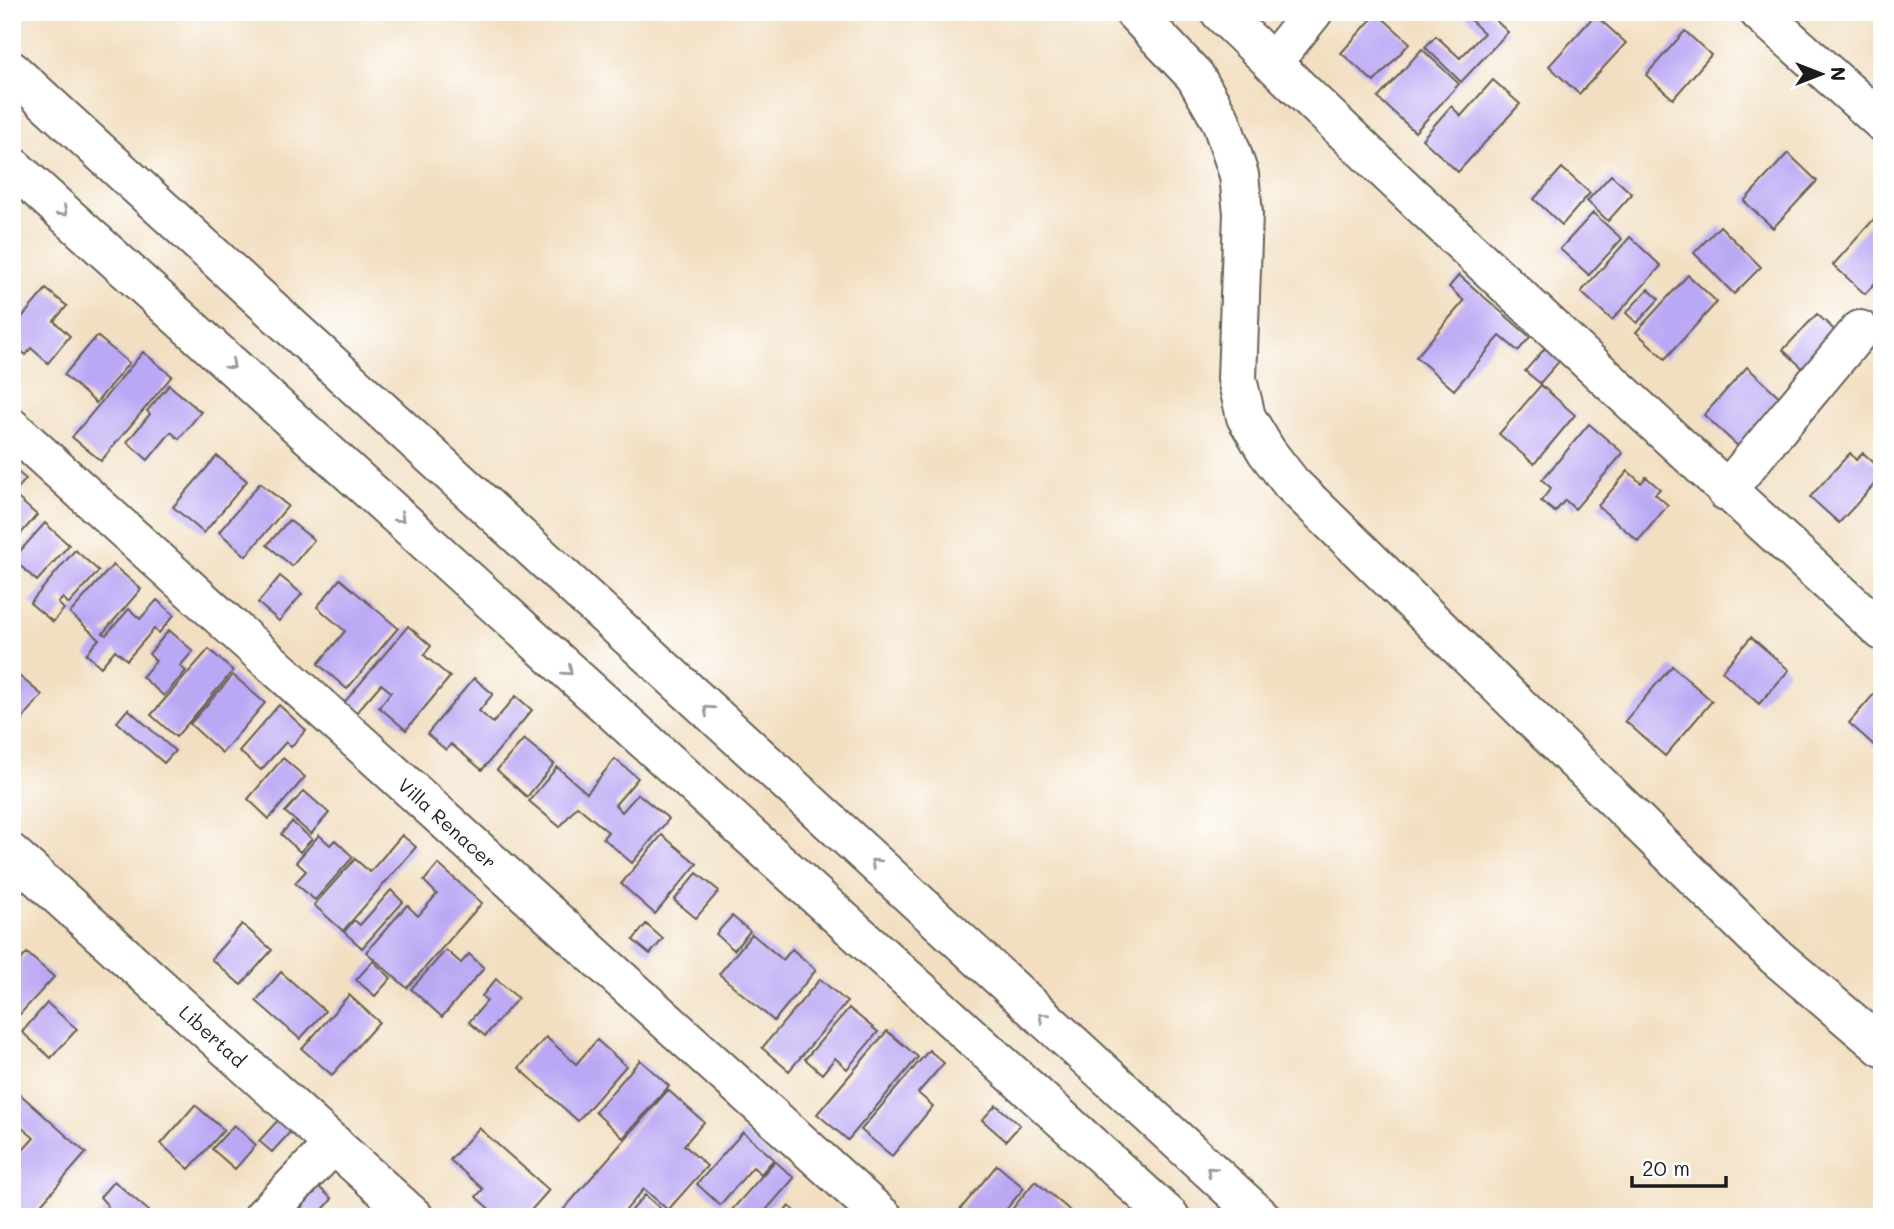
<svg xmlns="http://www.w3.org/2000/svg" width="1894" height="1229" viewBox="0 0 1894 1229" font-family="Mali,sans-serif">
	<rect width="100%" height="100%" fill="#fff"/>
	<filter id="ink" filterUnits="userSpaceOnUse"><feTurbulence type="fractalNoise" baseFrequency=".0143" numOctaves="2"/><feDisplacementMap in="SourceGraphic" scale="14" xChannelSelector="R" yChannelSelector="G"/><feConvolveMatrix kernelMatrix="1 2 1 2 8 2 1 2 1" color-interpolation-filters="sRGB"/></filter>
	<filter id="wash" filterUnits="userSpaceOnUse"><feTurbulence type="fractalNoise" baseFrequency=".00686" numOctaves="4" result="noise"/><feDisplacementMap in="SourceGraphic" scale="28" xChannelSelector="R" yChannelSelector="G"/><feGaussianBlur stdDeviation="1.57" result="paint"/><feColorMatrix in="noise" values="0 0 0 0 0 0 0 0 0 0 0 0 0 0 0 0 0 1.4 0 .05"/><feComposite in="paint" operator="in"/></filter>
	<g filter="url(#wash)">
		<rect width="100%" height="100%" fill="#f2dfc1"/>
		<g id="blocks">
			<path fill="#bba8f4" d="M 1462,12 L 1487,12 L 1508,32 L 1461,82 L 1425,47 L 1436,36 L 1460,58 L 1484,33 Z
				M 1377,13 L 1410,43 L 1374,82 L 1341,53 Z
				M 1595,15 L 1626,43 L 1579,94 L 1549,66 Z
				M 1685,31 L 1711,55 L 1673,99 L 1646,75 Z
				M 1422,49 L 1459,84 L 1415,132 L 1378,98 Z
				M 1493,80 L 1520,104 L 1458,172 L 1422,139 L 1451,106 L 1461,116 Z
				M 1788,153 L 1817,181 L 1773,228 L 1744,201 Z
				M 1562,168 L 1590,193 L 1562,225 L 1534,199 Z
				M 1611,175 L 1632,194 L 1608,221 L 1587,201 Z
				M 1593,213 L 1622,239 L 1589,275 L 1560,249 Z
				M 1874,219 L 1882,227 L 1882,275 L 1865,294 L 1833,265 Z
				M 1720,226 L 1761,267 L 1734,294 L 1694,253 Z
				M 1630,237 L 1661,266 L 1612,320 L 1581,292 Z
				M 1459,275 L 1530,337 L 1518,351 L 1500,336 L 1454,390 L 1416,357 L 1464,301 L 1449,287 Z
				M 1688,275 L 1717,302 L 1665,359 L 1636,332 Z
				M 46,289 L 67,306 L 54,321 L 70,336 L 48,363 L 31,348 L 26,355 L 12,343 L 12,329 Z
				M 1648,289 L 1659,299 L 1637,323 L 1626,313 Z
				M 1817,314 L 1842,337 L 1809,374 L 1783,350 Z
				M 97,336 L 129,363 L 96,403 L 64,375 Z
				M 1547,346 L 1562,358 L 1540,383 L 1525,371 Z
				M 143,352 L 172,376 L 101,461 L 72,437 Z
				M 1747,367 L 1784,401 L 1740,448 L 1704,415 Z
				M 169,385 L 201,412 L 179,439 L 171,432 L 148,460 L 127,442 L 150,414 L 147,411 Z
				M 1541,385 L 1575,415 L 1534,464 L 1499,434 Z
				M 1589,424 L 1623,453 L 1575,509 L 1565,500 L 1555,512 L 1541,501 L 1551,488 L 1542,480 Z
				M 1850,453 L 1856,460 L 1863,453 L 1882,470 L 1882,476 L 1839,523 L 1810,497 Z
				M 217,456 L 247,481 L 204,533 L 173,507 Z
				M 12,467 L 26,479 L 13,494 L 37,515 L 12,544 Z
				M 1628,471 L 1641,483 L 1646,477 L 1660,489 L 1655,494 L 1668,505 L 1638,541 L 1598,506 Z
				M 260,483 L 288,506 L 246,556 L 219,532 Z
				M 289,520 L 314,540 L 292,566 L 267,545 Z
				M 45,523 L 69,545 L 37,581 L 13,559 Z
				M 75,550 L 99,571 L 69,604 L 63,598 L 58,603 L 64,609 L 53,622 L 30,603 Z
				M 113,565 L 141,589 L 103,633 L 106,635 L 129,609 L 140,619 L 157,600 L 174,615 L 159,633 L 154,629 L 127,660 L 115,650 L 101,667 L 86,654 L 99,639 L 70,613 Z
				M 280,576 L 302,594 L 279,621 L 258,603 Z
				M 340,579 L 398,628 L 347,689 L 318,664 L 345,631 L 317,607 Z
				M 408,626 L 431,646 L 424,655 L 450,677 L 406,730 L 379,707 L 391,692 L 381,684 L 355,714 L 343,704 Z
				M 169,630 L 193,651 L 180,666 L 186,671 L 164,696 L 142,677 L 156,661 L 149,654 Z
				M 1751,637 L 1789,670 L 1759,704 L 1722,671 Z
				M 209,649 L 233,671 L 176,737 L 151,715 Z
				M 1672,666 L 1712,701 L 1665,756 L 1625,721 Z
				M 12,670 L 42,695 L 21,721 L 12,713 Z
				M 233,675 L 265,703 L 222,753 L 190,724 Z
				M 474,678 L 493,694 L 479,711 L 493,723 L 516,696 L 532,710 L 482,770 L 451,744 L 446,750 L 427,734 Z
				M 1874,694 L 1882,701 L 1882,740 L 1876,747 L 1849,723 Z
				M 279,705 L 306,730 L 291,747 L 286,742 L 261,770 L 239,751 Z
				M 128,709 L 175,751 L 164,763 L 117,722 Z
				M 524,739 L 554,764 L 527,797 L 497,770 Z
				M 283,758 L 305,777 L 269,819 L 248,799 Z
				M 615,759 L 638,778 L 615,805 L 622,812 L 638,794 L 669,819 L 632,863 L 603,838 L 608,832 L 577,806 L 560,827 L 529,801 L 557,767 L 587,793 Z
				M 304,791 L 329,813 L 311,834 L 285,812 Z
				M 292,822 L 312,839 L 300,852 L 281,834 Z
				M 319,835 L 330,845 L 335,840 L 353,857 L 315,900 L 295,883 L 306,871 L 296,862 Z
				M 402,835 L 416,847 L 343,931 L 314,905 L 355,859 L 370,872 Z
				M 662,835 L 697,864 L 655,914 L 621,884 Z
				M 438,864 L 482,903 L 407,988 L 366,952 L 407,905 L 418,916 L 437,894 L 424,881 Z
				M 697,873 L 719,891 L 696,918 L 674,900 Z
				M 391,890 L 403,902 L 362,948 L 344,932 L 354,920 L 360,925 Z
				M 732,916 L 750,931 L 734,950 L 716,934 Z
				M 242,924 L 272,950 L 241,985 L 211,959 Z
				M 646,924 L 663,939 L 650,954 L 633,940 Z
				M 752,934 L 783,960 L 792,949 L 816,970 L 774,1021 L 719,974 Z
				M 446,950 L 461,963 L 469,954 L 484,968 L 442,1017 L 411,989 Z
				M 27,953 L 54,977 L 12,1023 L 12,970 Z
				M 373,961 L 391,978 L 375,996 L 356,980 Z
				M 281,972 L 325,1011 L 300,1039 L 256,1001 Z
				M 496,979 L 518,998 L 485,1036 L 469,1022 L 487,1001 L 482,996 Z
				M 820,979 L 847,1002 L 789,1071 L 762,1048 Z
				M 349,995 L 379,1022 L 332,1075 L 302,1049 Z
				M 47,1003 L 77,1029 L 51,1058 L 22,1032 Z
				M 849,1008 L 878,1032 L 847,1069 L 835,1058 L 822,1074 L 805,1059 Z
				M 887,1031 L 918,1057 L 848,1140 L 817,1114 Z
				M 546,1037 L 576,1064 L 597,1040 L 626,1066 L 578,1121 L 519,1068 Z
				M 929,1050 L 944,1063 L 918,1093 L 933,1106 L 892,1156 L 861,1130 Z
				M 640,1060 L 669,1086 L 623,1138 L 595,1112 Z
				M 12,1087 L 86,1153 L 30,1217 L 12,1217 L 12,1162 L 34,1138 L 12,1119 Z
				M 668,1090 L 704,1122 L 684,1145 L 707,1166 L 668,1210 L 644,1189 L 620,1217 L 557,1217 Z
				M 195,1105 L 224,1130 L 189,1169 L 161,1144 Z
				M 996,1105 L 1020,1125 L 1006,1141 L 982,1120 Z
				M 280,1118 L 293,1129 L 272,1152 L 259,1141 Z
				M 234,1125 L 256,1145 L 235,1169 L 212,1149 Z
				M 479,1128 L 549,1190 L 525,1217 L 498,1217 L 476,1197 L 483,1189 L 450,1160 Z
				M 743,1132 L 774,1159 L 761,1174 L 753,1167 L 720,1205 L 697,1184 Z
				M 775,1161 L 794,1178 L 760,1217 L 735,1217 L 730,1212 Z
				M 997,1165 L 1024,1188 L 1000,1217 L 963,1217 L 958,1212 Z
				M 114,1181 L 149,1211 L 144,1217 L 99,1217 L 108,1206 L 100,1197 Z
				M 1035,1181 L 1066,1207 L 1076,1217 L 1013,1217 L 1009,1213 Z
				M 319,1187 L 332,1199 L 321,1212 L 327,1217 L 293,1217 Z
				M 645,1195 L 670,1217 L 626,1217 Z
				M 789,1206 L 802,1217 L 780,1217 Z"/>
		</g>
	</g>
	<g filter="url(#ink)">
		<use href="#blocks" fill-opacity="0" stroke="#676056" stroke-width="2"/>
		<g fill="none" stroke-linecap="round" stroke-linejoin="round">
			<defs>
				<g id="minor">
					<path d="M 1134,12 L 1195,76 L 1221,121 L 1239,175 L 1243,213 L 1237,379 L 1246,417 L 1267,452 L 1291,483 L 1775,956 L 1882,1047"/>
					<path d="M 1220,12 C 1437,222 1658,428 1882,631"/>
					<path d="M 1759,12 L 1882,122"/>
					<path d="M 1272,63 L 1313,12"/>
					<path d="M 12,71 L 1261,1217"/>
					<path d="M 12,166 L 1170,1217"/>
					<path id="s1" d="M 12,428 L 883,1217"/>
					<path d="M 1726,491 L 1860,330"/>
					<path id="s2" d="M 12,854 L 414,1217"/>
					<path d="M 263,1217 L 334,1144"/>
				</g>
			</defs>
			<use href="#minor" stroke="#676056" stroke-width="42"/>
			<use href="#minor" stroke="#fff" stroke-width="38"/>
		</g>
		<defs><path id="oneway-chevron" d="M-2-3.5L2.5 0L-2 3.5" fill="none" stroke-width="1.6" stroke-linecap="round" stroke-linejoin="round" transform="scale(1.75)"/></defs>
		<g stroke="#999">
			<use href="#oneway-chevron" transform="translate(63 212) rotate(42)"/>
			<use href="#oneway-chevron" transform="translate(231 365) rotate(42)"/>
			<use href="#oneway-chevron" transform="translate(400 518) rotate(42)"/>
			<use href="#oneway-chevron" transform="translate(568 671) rotate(42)"/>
			<use href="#oneway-chevron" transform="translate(708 710) rotate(-138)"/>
			<use href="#oneway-chevron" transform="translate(875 863) rotate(-138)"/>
			<use href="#oneway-chevron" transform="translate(1043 1017) rotate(-138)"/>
			<use href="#oneway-chevron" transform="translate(1211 1171) rotate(-138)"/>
		</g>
	</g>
	<g text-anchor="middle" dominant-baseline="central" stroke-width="6" stroke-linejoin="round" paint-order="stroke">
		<g font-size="19" fill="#1c1c1c" stroke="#fff">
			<text stroke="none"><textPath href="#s1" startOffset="588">Villa Renacer</textPath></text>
			<text stroke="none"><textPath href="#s2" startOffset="271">Libertad</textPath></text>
		</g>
	</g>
	<rect width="1894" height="1229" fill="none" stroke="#fff" stroke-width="42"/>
	<g transform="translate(1821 74) rotate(90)" stroke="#ffffff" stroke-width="5" paint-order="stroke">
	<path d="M0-5L12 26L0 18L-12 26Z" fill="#1c1c1c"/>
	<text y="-10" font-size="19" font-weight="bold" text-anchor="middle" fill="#1c1c1c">N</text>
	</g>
	<path d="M1632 1176v10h94v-10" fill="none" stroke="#1c1c1c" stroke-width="3.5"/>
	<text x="1642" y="1176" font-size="21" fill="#1c1c1c" stroke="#ffffff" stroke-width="5" paint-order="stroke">20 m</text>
</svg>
